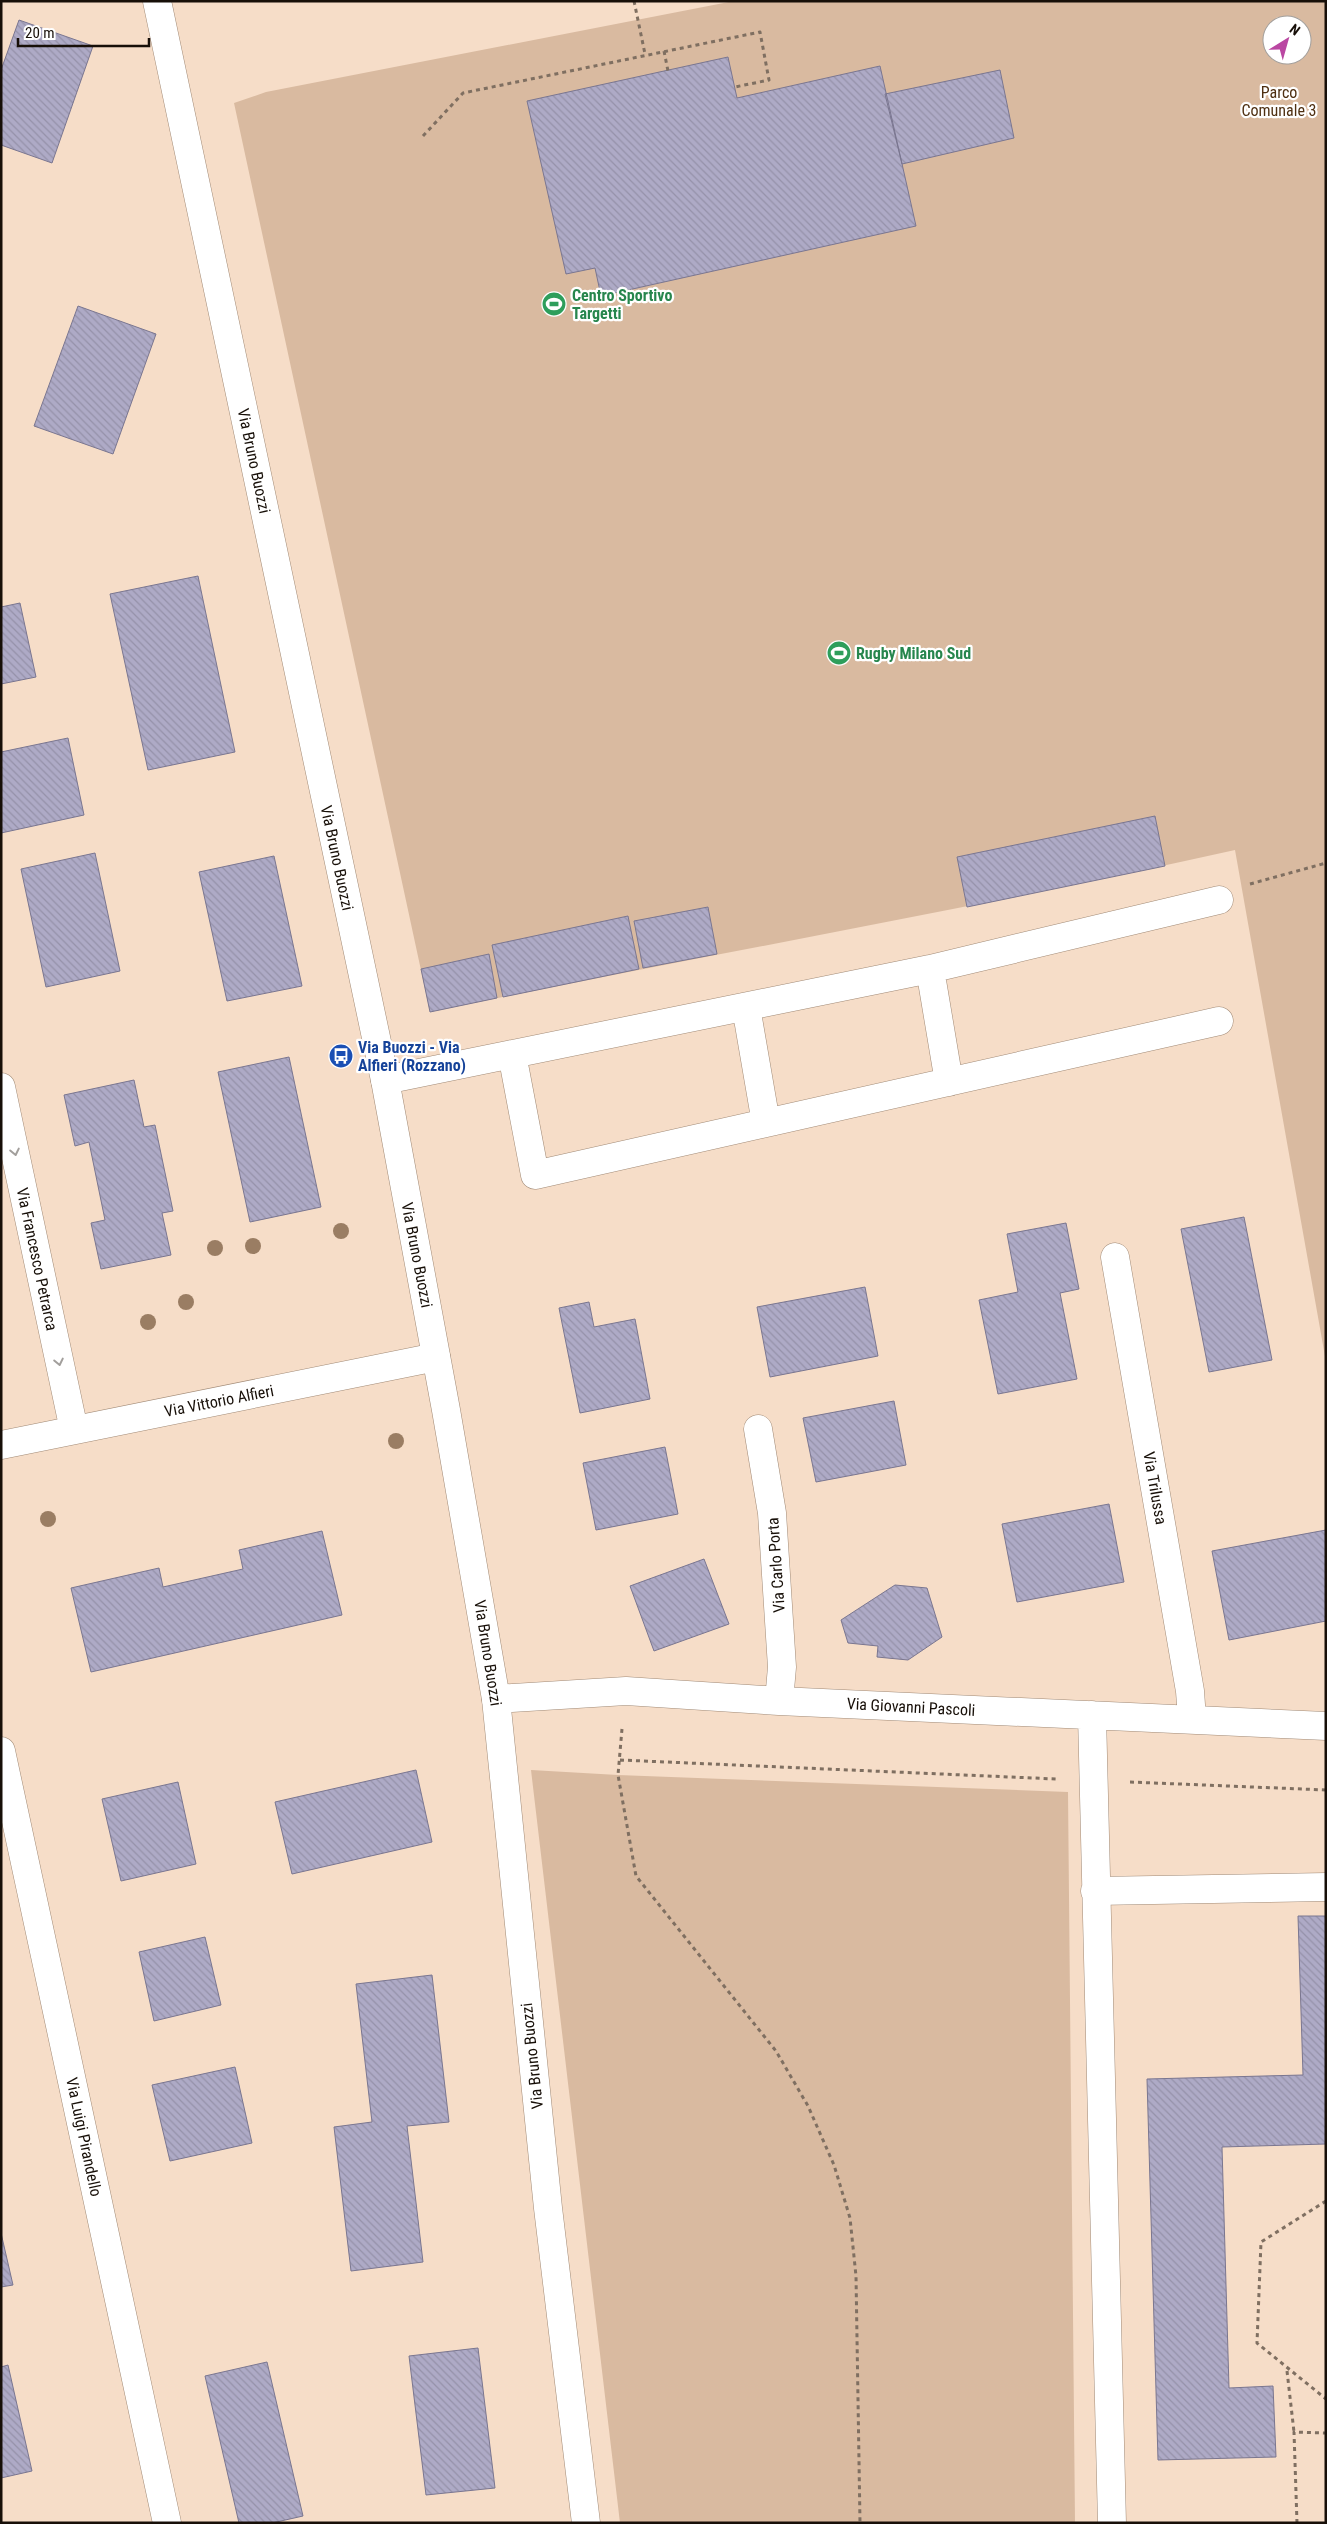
<svg xmlns="http://www.w3.org/2000/svg" width="1327" height="2524" viewBox="0 0 1327 2524" font-family="'Roboto Condensed',sans-serif">
	<defs>
		<pattern id="building-back-hatch" width="6" height="6" patternUnits="userSpaceOnUse" patternTransform="scale(1.25)"><rect width="6" height="6" fill="#aeaac6"/><path d="M-1 5l2 2M0 0l6 6M5-1l2 2" fill="none" stroke="#9591a9"/></pattern>
	</defs>
	<rect width="100%" height="100%" fill="#f6ddc8"/>
	<path fill="#d9baa0" fill-rule="evenodd" d="M 734,1 L 1326,1 L 1326,1362 L 1235,850 C 968,910 698,956 430,1012 L 234,103 L 266,92 ZM 1272,25 L 1302,25 L 1302,55 L 1272,55 Z
		M 531,1770 L 618,1775 L 1068,1792 L 1075,2523 L 620,2523 Z"/>
	<path fill="url(#building-back-hatch)" stroke="#7a7690" d="M 19,20 L 93,46 L 52,163 L 1,145 L 1,70 Z
		M 728,57 L 737,98 L 880,66 L 916,226 L 601,296 L 595,268 L 566,274 L 527,101 Z
		M 1000,70 L 1014,138 L 902,164 L 885,94 Z
		M 78,306 L 156,334 L 113,454 L 34,426 Z
		M 198,576 L 235,752 L 148,770 L 110,594 Z
		M 20,603 L 36,677 L 1,684 L 1,607 Z
		M 68,738 L 84,815 L 1,833 L 1,752 Z
		M 1155,816 L 1165,866 L 967,907 L 957,857 Z
		M 95,853 L 120,971 L 46,987 L 21,869 Z
		M 274,856 L 302,986 L 227,1001 L 199,872 Z
		M 708,907 L 717,954 L 643,968 L 634,921 Z
		M 628,916 L 639,969 L 503,997 L 492,945 Z
		M 489,954 L 497,998 L 430,1012 L 421,969 Z
		M 289,1057 L 321,1207 L 250,1222 L 218,1072 Z
		M 134,1080 L 144,1127 L 155,1125 L 173,1211 L 162,1213 L 171,1255 L 101,1269 L 91,1223 L 105,1220 L 89,1142 L 75,1146 L 64,1095 Z
		M 1244,1217 L 1272,1360 L 1209,1372 L 1181,1229 Z
		M 1066,1223 L 1079,1289 L 1060,1293 L 1077,1379 L 998,1394 L 979,1300 L 1018,1292 L 1007,1234 Z
		M 865,1287 L 878,1356 L 770,1377 L 757,1307 Z
		M 589,1302 L 594,1327 L 635,1319 L 650,1399 L 580,1413 L 559,1308 Z
		M 894,1401 L 906,1465 L 816,1482 L 803,1418 Z
		M 665,1447 L 678,1514 L 596,1530 L 583,1463 Z
		M 1109,1504 L 1124,1582 L 1017,1602 L 1002,1524 Z
		M 1326,1530 L 1326,1621 L 1229,1640 L 1212,1551 Z
		M 322,1531 L 342,1615 L 91,1672 L 71,1588 L 159,1568 L 163,1587 L 243,1569 L 239,1550 Z
		M 704,1559 L 729,1624 L 654,1651 L 630,1586 Z
		M 895,1585 L 927,1588 L 942,1637 L 908,1660 L 877,1657 L 878,1646 L 848,1643 L 841,1620 Z
		M 416,1770 L 432,1842 L 292,1874 L 275,1802 Z
		M 178,1782 L 196,1864 L 121,1881 L 102,1799 Z
		M 1298,1916 L 1326,1916 L 1326,2144 L 1222,2147 L 1229,2388 L 1273,2386 L 1276,2457 L 1158,2460 L 1147,2079 L 1303,2075 Z
		M 205,1937 L 221,2005 L 154,2021 L 139,1952 Z
		M 432,1975 L 449,2122 L 407,2126 L 423,2262 L 351,2271 L 334,2127 L 372,2122 L 356,1984 Z
		M 235,2067 L 252,2143 L 170,2161 L 152,2085 Z
		M 1,2233 L 13,2285 L 1,2287 Z
		M 478,2348 L 495,2488 L 426,2495 L 409,2356 Z
		M 267,2362 L 303,2516 L 272,2523 L 239,2523 L 205,2376 Z
		M 8,2365 L 32,2471 L 1,2478 L 1,2367 Z"/>
	<g fill="none" stroke-linecap="round" stroke-linejoin="round">
		<defs>
			<path id="minor" d="M 930,969 L 949,1082
				M 746,1007 L 766,1123
				M 512,1054 L 535,1175 L 1219,1021
				M 385,1080 L 930,969 L 1219,900
				M 1,1087 L 74,1430
				M 1115,1257 L 1190,1691 L 1192,1719
				M 758,1429 L 772,1513 L 782,1667 L 779,1701
				M 1,1445 L 436,1357
				M 496,1699 L 626,1691 L 779,1701 L 1326,1726
				M 1092,1715 L 1112,2523
				M 1,1751 L 167,2523
				M 1095,1891 L 1326,1887"/>
			<path id="major" d="M 157,1 L 385,1080 L 446,1410 L 496,1699 L 548,2208 L 586,2523"/>
		</defs>
		<use href="#minor" stroke="#a18a76" stroke-width="29"/>
		<use href="#major" stroke="#a18a76" stroke-width="29"/>
		<path stroke="#7f6f61" stroke-width="3" stroke-dasharray="4 4" stroke-linecap="butt" d="M 634,1 L 645,54
			M 664,51 L 668,71
			M 423,136 L 463,93 L 760,32 L 769,80 L 735,87
			M 1250,884 L 1326,863
			M 622,1729 L 618,1775 L 636,1876 L 776,2051 L 808,2106 L 834,2165 L 850,2218 L 856,2276 L 860,2523
			M 620,1760 L 1056,1779
			M 1130,1782 L 1326,1790
			M 1326,2201 L 1261,2242 L 1257,2343 L 1326,2399
			M 1287,2371 L 1294,2432
			M 1297,2523 L 1294,2432 L 1326,2433"/>
		<use href="#minor" stroke="#fff" stroke-width="28"/>
		<use href="#major" stroke="#fff" stroke-width="28"/>
	</g>
	<g fill="#9a7d63">
		<circle cx="341" cy="1231" r="8"/>
		<circle cx="253" cy="1246" r="8"/>
		<circle cx="215" cy="1248" r="8"/>
		<circle cx="186" cy="1302" r="8"/>
		<circle cx="148" cy="1322" r="8"/>
		<circle cx="396" cy="1441" r="8"/>
		<circle cx="48" cy="1519" r="8"/>
	</g>
	<defs><path id="oneway-chevron" d="M-2-3.5L2.5 0L-2 3.5" fill="none" stroke-width="1.6" stroke-linecap="round" stroke-linejoin="round" transform="scale(1.25)"/></defs>
	<g stroke="#a29f9c">
		<use href="#oneway-chevron" transform="translate(15 1152) rotate(78)"/>
		<use href="#oneway-chevron" transform="translate(59 1362) rotate(78)"/>
	</g>
	<defs>
		<symbol id="stadium-disc" viewBox="-11 -11 22 22"><circle r="9.5" fill="#2e9e5b" stroke="#fff"/><path d="M0-5a6.5 5 0 1 0 0 10a6.5 5 0 1 0 0-10ZM-3.5-1.8h7v3.6h-7Z" fill="#fff"/></symbol>
		<symbol id="bus-disc" viewBox="-11 -11 22 22"><circle r="9.5" fill="#1a4fb4" stroke="#fff"/><path d="M-5-6H5V4H4V6H2V4H-2V6H-4V4H-5ZM-3.5-4V0h7V-4ZM-3.5 1.2v1.5H-2V1.2ZM2 1.2v1.5H3.5V1.2Z" fill="#fff"/></symbol>
	</defs>
	<g fill-rule="evenodd">
		<use href="#stadium-disc" x="540" y="290" width="28" height="28"/>
		<use href="#stadium-disc" x="825" y="639" width="28" height="28"/>
		<use href="#bus-disc" x="327" y="1042" width="28" height="28"/>
	</g>
	<g text-anchor="middle" dominant-baseline="central" stroke-width="4.5" stroke-linejoin="round" paint-order="stroke">
		<g font-size="16" fill="#4e2f11" stroke="#fff">
			<text x="1279" y="92">Parco<tspan x="1279" dy="18">Comunale 3</tspan></text>
		</g>
		<g font-size="16" font-weight="bold" fill="#27864d" stroke="#fff" text-anchor="start">
			<text x="572" y="295">Centro Sportivo<tspan x="572" dy="18">Targetti</tspan></text>
			<text x="856" y="653">Rugby Milano Sud</text>
		</g>
		<g font-size="16" fill="#170f08" stroke="#fff">
			<text transform="translate(254 461) rotate(78)">Via Bruno Buozzi</text>
			<text transform="translate(337 858) rotate(78)">Via Bruno Buozzi</text>
			<text transform="translate(417 1255) rotate(79)">Via Bruno Buozzi</text>
			<text transform="translate(37 1259) rotate(78)">Via Francesco Petrarca</text>
			<text transform="translate(219 1401) rotate(-11)">Via Vittorio Alfieri</text>
			<text transform="translate(1155 1488) rotate(80)">Via Trilussa</text>
			<text transform="translate(776 1565) rotate(-94)">Via Carlo Porta</text>
			<text transform="translate(488 1653) rotate(81)">Via Bruno Buozzi</text>
			<text transform="translate(911 1707) rotate(3)">Via Giovanni Pascoli</text>
			<text transform="translate(532 2056) rotate(-96)">Via Bruno Buozzi</text>
			<text transform="translate(84 2137) rotate(78)">Via Luigi Pirandello</text>
		</g>
		<g font-size="16" font-weight="bold" fill="#164399" stroke="#fff" text-anchor="start">
			<text x="358" y="1047">Via Buozzi - Via<tspan x="358" dy="18">Alfieri (Rozzano)</tspan></text>
		</g>
	</g>
	<rect width="1327" height="2524" fill="none" stroke="#170f08" stroke-width="5"/>
	<g transform="translate(1287 40) rotate(37)"><circle r="24" fill="#ffffff" stroke="#a29f9c"/>
	<path d="M0-4L9 19L0 12L-9 19Z" fill="#ba47a2"/>
	<text y="-8" font-size="14" font-weight="bold" text-anchor="middle" fill="#170f08">N</text>
	</g>
	<path d="M18 38v8h131v-8" fill="none" stroke="#170f08" stroke-width="2.5"/>
	<text x="25" y="38" font-size="15" fill="#170f08" stroke="#ffffff" stroke-width="4" paint-order="stroke">20 m</text>
</svg>
